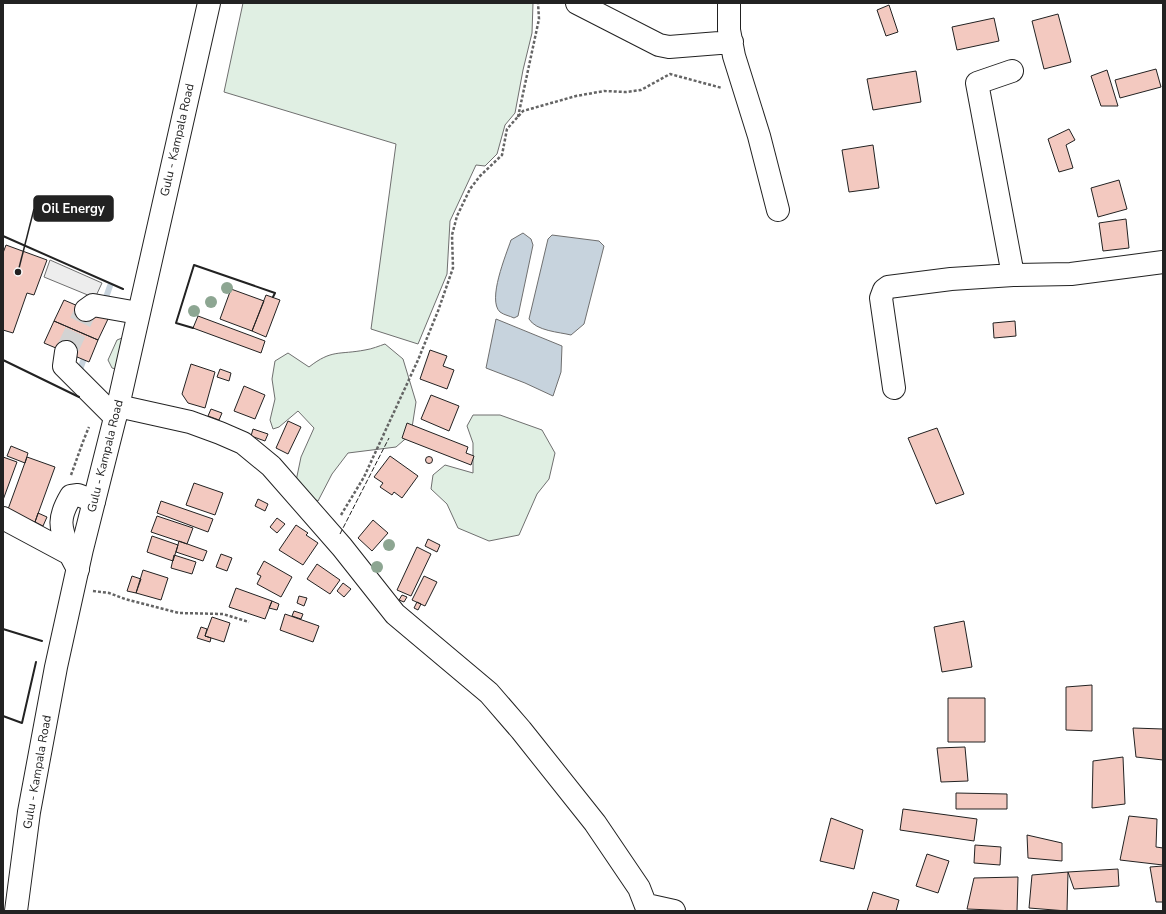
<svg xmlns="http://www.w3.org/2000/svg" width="1166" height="914" viewBox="0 0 1166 914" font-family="'Nunito Sans',sans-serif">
	<rect width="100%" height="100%" fill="#fff"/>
	<path fill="#e0efe3" stroke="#6f6f6f" d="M 243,3 L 533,3 L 532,33 L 523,70 L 515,113 L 505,125 L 497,154 L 485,166 L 476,165 L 450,221 L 447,274 L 418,344 L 371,329 L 396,144 L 224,92 Z
		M 122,338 L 129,339 L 119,370 L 112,368 L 108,360 L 117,340 Z
		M 385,344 L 403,359 L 416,402 L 411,434 L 396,447 L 348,453 L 332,474 L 318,501 L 305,494 L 296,481 L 301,457 L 314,428 L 298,411 L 279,427 L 273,429 L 270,420 L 275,399 L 272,379 L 275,361 L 288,353 L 309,367 C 332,349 339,355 365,350 C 372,349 379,346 385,344 Z
		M 473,415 L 500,415 L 542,430 L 555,453 L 549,479 L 537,494 L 519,535 L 489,541 L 458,528 L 447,504 L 431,489 L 433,475 L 445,465 L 473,473 L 473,443 L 467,426 Z"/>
	<path fill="#ededed" stroke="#6f6f6f" d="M 50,260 L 102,283 L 95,298 L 44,277 Z"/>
	<path fill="#c7d3dd" stroke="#6f6f6f" d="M 523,233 L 531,239 L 533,245 L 518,316 L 514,318 C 510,316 504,315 500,312 C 487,300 506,255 511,240 Z
		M 552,235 L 599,241 L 604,246 L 584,324 L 571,335 C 559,332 536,331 529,319 L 548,239 Z
		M 496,319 L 562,346 L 561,372 L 553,396 L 525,383 L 486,368 Z"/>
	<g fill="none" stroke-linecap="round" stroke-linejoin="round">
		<path stroke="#c7d3dd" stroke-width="6" d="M 104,303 L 110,286
			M 78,375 L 86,353"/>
	</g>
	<path fill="#f3c9c0" stroke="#222" d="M 889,5 L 898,32 L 886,36 L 877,10 Z
		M 1058,14 L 1071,62 L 1044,69 L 1032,21 Z
		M 994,18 L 999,41 L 957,50 L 952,27 Z
		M 1156,69 L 1161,87 L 1120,98 L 1115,80 Z
		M 1107,70 L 1118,106 L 1101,106 L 1091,76 Z
		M 916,71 L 921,102 L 873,110 L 867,79 Z
		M 1069,129 L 1075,140 L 1066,145 L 1073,168 L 1059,172 L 1048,139 Z
		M 873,145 L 879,188 L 849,192 L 842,150 Z
		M 1119,180 L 1127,209 L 1098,217 L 1091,188 Z
		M 1126,219 L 1129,248 L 1103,251 L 1099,223 Z
		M 6,245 L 47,260 L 34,295 L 27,293 L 13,333 L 3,330 L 3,253 Z
		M 231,289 L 264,301 L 252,331 L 220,319 Z
		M 266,295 L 280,300 L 266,337 L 252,331 Z
		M 64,300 L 108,319 L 98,340 L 54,321 Z
		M 198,316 L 265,341 L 261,353 L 193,328 Z
		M 54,321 L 98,340 L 89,362 L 44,343 Z
		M 1015,321 L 1016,336 L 994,338 L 993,323 Z
		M 430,350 L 447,356 L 443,366 L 454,370 L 447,389 L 420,379 Z
		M 191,364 L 215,372 L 205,408 L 188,403 L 182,394 Z
		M 220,369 L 231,373 L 229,381 L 217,377 Z
		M 244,386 L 265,395 L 255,419 L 234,411 Z
		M 431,395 L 459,406 L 449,431 L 421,419 Z
		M 211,409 L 222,413 L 219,420 L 208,416 Z
		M 288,421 L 301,427 L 288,454 L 276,448 Z
		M 407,423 L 468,447 L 466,453 L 474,456 L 471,465 L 402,438 Z
		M 937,428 L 964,494 L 936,504 L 908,438 Z
		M 253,429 L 268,434 L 265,441 L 251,436 Z
		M 11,446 L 28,453 L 25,463 L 7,456 Z
		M 390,456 L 418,476 L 402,498 L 394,492 L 392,495 L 380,487 L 383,483 L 374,477 Z
		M425.5 460a3.5 3.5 0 1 1 7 0a3.5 3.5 0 1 1-7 0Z
		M 3,457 L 17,462 L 3,500 Z
		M 27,457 L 55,467 L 35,522 L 7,512 Z
		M 194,483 L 223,493 L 215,515 L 186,505 Z
		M 258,499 L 268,504 L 265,511 L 255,506 Z
		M 161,501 L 213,519 L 208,532 L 157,513 Z
		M 38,513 L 47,517 L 43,526 L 35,522 Z
		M 157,516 L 193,528 L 187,544 L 151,532 Z
		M 277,518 L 285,524 L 277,533 L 270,527 Z
		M 373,520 L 388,533 L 372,551 L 358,538 Z
		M 296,525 L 308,533 L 306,535 L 318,543 L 303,565 L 279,550 Z
		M 152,536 L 178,545 L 173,561 L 147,552 Z
		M 428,539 L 440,545 L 437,552 L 425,546 Z
		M 179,541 L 207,551 L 203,561 L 176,552 Z
		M 417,547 L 431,554 L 411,596 L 397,590 Z
		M 221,554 L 232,558 L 227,571 L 216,567 Z
		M 174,555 L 196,562 L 192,574 L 171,568 Z
		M 264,561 L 292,577 L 281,597 L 257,584 L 261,576 L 257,574 Z
		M 317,564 L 340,580 L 330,594 L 307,579 Z
		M 143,570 L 168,578 L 161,600 L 136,593 Z
		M 132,576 L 141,579 L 136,593 L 127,591 Z
		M 424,576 L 437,582 L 425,606 L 412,600 Z
		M 343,583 L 351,589 L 344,597 L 337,591 Z
		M 236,588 L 272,601 L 265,619 L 229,607 Z
		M 402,595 L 407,597 L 404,602 L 399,600 Z
		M 299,596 L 307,598 L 304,606 L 297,603 Z
		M 272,601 L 279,604 L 277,610 L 269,608 Z
		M 417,602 L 421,604 L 418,610 L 414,608 Z
		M 294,611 L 303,614 L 301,619 L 292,616 Z
		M 285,614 L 319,626 L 313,642 L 280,630 Z
		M 212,617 L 230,623 L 224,642 L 205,636 Z
		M 964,621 L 972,667 L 942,672 L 934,627 Z
		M 201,627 L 207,629 L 205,636 L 211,638 L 210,642 L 197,638 Z
		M 1092,685 L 1092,731 L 1066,730 L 1066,687 Z
		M 948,698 L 985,698 L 985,742 L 948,742 Z
		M 1133,728 L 1163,729 L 1163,760 L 1136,757 Z
		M 965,747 L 968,781 L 941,782 L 937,748 Z
		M 1123,757 L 1125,804 L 1092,808 L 1093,761 Z
		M 956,793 L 1007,794 L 1007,809 L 956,809 Z
		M 903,809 L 977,819 L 974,841 L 900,830 Z
		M 1129,816 L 1157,819 L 1156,847 L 1163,848 L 1163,865 L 1120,860 Z
		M 831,818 L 863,830 L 854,869 L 820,861 Z
		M 1027,835 L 1062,843 L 1062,861 L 1028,858 Z
		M 975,845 L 1001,847 L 1000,865 L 974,863 Z
		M 927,854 L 949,861 L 938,893 L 916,886 Z
		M 1163,866 L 1163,902 L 1156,902 L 1150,867 Z
		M 1118,869 L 1119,886 L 1074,889 L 1068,872 Z
		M 1068,872 L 1067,911 L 1029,908 L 1032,875 Z
		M 1018,877 L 1017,911 L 967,909 L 974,878 Z
		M 873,892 L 899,900 L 896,911 L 867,911 Z"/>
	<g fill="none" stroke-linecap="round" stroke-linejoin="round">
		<path stroke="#d3d3d3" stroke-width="22" stroke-dasharray="22 11" stroke-linecap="butt" d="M 66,352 L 86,310"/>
		<defs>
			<path id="minor" d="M 577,3 L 659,45 L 669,47 L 732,42
				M 729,3 L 729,30 L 734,56 L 759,136 L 778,210
				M 1012,71 L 977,83 L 1013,275
				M 86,310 L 93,305 L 138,313
				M 66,352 L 64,366 L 115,417
				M 894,388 L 881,298 L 884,290 L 888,287 L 951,279 L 1013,275 L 1071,274 L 1163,262
				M 118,406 L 190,422 L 220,433 L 243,443 L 271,466 L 342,547 L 395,614 L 489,693 L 521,730 L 595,823 L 639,888 L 648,911
				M 3,518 L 70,554 L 78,569
				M 70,554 C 61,528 56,521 71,496 L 78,495 L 94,501
				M 647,905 L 674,911"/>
			<path id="major" d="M 16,911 L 29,812 L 56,667 L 82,549 L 118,406 L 209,3"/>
		</defs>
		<use href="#minor" stroke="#222" stroke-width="24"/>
		<use href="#major" stroke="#222" stroke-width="24"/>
		<path stroke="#646464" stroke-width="2.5" stroke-dasharray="3 2" stroke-linecap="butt" d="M 518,117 L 539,19 L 538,3
			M 71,475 C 77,459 82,443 89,427
			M 341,515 L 364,477 L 418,360 L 438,311 L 453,268 L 452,235 L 457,216 L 470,189 L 480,176 L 502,155 L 507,129 L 523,111 L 576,96 L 604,91 L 626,92 L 641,90 L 670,74 L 722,88
			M 93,591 L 109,593 L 125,599 L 179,613 L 223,614 L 249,622"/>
		<use href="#minor" stroke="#fff" stroke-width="22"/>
		<use href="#major" stroke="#fff" stroke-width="22"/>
		<path stroke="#222" stroke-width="1" stroke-dasharray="5 2" stroke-linecap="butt" d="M 340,534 L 389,438"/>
		<path stroke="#222" stroke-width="2" d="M 3,236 L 123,289
			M 193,328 L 176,323 L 194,265 L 275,293 L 273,297
			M 3,360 L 79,397
			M 3,629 L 42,641
			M 3,716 L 22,723 L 36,662"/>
	</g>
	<g fill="#8da692">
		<circle cx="227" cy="288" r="6"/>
		<circle cx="211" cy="302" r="6"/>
		<circle cx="194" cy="311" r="6"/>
		<circle cx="389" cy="545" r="6"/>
		<circle cx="377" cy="567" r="6"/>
	</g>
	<g text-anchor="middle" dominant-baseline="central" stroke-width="3" stroke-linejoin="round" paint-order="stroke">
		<g font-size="12" fill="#222" stroke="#fff">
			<text transform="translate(177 140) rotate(-77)">Gulu - Kampala Road</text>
			<text transform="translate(105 456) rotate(-76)">Gulu - Kampala Road</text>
			<text transform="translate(37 772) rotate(-80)">Gulu - Kampala Road</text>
		</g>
	</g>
	<path fill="none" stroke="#222" stroke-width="1.5" d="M18 272L34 209"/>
	<circle fill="#222" stroke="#fff" stroke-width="1.5" cx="18" cy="272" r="4"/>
	<rect fill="#222" stroke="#222" stroke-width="1.5" x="34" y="196" width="79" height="25" rx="4"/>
	<g font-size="13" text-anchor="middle" font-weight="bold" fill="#fff">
		<text x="73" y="213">Oil Energy</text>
	</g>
	<rect width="1166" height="914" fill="none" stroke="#222222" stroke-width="8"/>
</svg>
